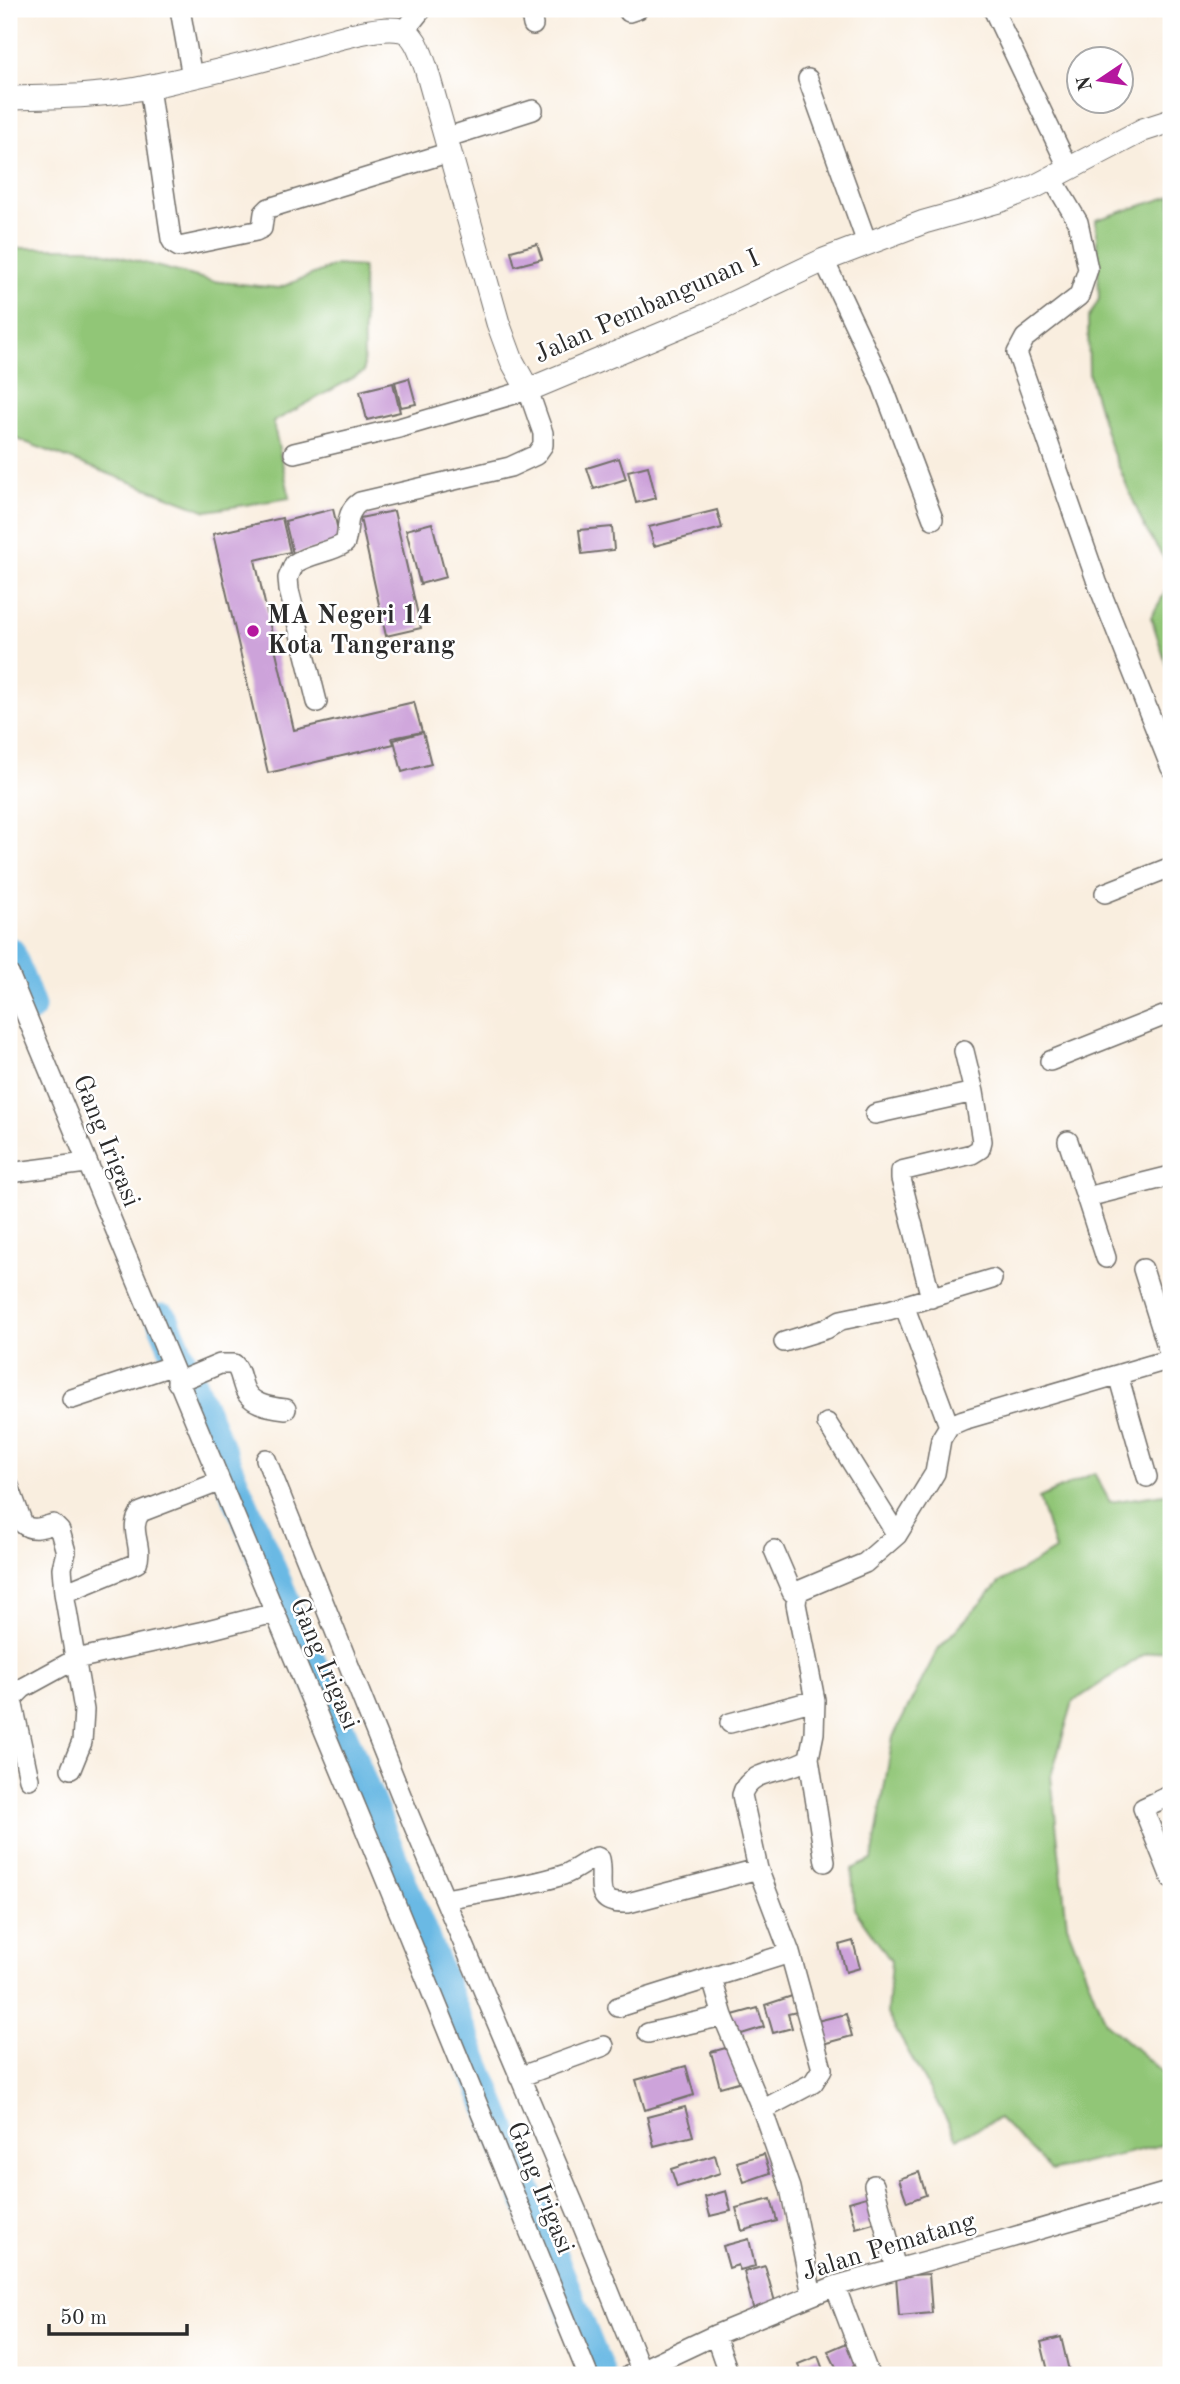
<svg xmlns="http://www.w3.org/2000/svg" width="1180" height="2384" viewBox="0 0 1180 2384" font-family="'Old Standard TT',serif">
	<rect width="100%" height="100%" fill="#fff"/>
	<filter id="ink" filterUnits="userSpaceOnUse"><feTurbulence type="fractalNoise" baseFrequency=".0143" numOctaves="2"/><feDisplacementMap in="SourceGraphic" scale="14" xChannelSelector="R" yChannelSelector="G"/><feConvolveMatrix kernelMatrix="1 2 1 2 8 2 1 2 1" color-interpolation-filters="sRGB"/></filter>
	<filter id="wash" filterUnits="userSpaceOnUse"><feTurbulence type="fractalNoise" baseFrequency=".00686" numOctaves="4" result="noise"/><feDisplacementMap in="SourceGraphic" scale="28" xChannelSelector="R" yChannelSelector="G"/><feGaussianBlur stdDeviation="1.57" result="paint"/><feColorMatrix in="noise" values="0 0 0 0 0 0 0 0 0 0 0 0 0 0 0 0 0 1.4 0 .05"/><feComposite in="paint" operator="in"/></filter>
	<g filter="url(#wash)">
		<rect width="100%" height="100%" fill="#f9eedf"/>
		<path fill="#91c677" stroke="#5e7851" stroke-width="2" d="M 1171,196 L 1171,569 L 1146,530 L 1138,512 L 1110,446 L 1089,375 L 1088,319 L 1099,299 L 1096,220 Z
			M 9,248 L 88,248 L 212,281 L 279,288 L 336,265 L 363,267 L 364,372 L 273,422 L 290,498 L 207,511 L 9,436 Z
			M 1171,582 L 1171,679 L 1151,617 Z
			M 1094,1473 L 1110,1502 L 1171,1493 L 1171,1649 L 1145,1654 L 1073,1702 L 1051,1776 L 1067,1925 L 1105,2022 L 1171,2080 L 1171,2096 L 1162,2145 L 1052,2171 L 999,2118 L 957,2138 L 887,2014 L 891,1961 L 854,1909 L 852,1869 L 872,1860 L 893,1737 L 938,1649 L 999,1583 L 1055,1550 L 1039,1498 Z"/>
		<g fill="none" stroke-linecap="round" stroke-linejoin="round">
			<path stroke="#6ab9e4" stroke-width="33" d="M 9,953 L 29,1007
				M 163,1320 L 347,1749 L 599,2375"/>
		</g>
		<g id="blocks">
			<path fill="#cda3da" d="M 537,244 L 542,259 L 515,266 L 511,251 Z
				M 409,378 L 416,404 L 401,407 L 395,382 Z
				M 393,383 L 400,412 L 367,420 L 360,391 Z
				M 619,458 L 626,479 L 594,489 L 587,468 Z
				M 648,466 L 656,498 L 636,503 L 628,471 Z
				M 333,509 L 341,543 L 293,554 L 285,521 Z
				M 717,510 L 722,528 L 654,546 L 649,527 Z
				M 394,511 L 421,628 L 386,636 L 360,518 Z
				M 282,518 L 290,552 L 255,560 L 294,730 L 414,702 L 422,732 L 392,738 L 394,744 L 268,773 L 213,534 Z
				M 432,523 L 446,577 L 420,584 L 406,530 Z
				M 612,527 L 614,550 L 582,554 L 579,530 Z
				M 423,732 L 431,764 L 402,772 L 394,740 Z
				M 853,1941 L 860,1968 L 846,1972 L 839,1945 Z
				M 792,1996 L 797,2012 L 788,2014 L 792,2028 L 773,2033 L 765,2005 Z
				M 758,2008 L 764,2027 L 735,2036 L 729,2016 Z
				M 846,2014 L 852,2036 L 819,2045 L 813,2022 Z
				M 733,2046 L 742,2081 L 720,2087 L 711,2052 Z
				M 686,2066 L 694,2095 L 645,2110 L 636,2080 Z
				M 685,2107 L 693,2136 L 654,2146 L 647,2117 Z
				M 764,2154 L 770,2173 L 744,2182 L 737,2162 Z
				M 715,2155 L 720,2173 L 677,2187 L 671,2169 Z
				M 919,2172 L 926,2195 L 907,2202 L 899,2179 Z
				M 726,2191 L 731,2211 L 710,2216 L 705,2197 Z
				M 870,2196 L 877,2222 L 856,2228 L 849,2202 Z
				M 771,2199 L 777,2221 L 742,2231 L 736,2208 Z
				M 749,2239 L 755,2266 L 740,2270 L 738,2265 L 729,2268 L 723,2246 Z
				M 765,2266 L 777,2309 L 755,2315 L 744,2272 Z
				M 929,2274 L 932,2313 L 899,2316 L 896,2276 Z
				M 1061,2337 L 1069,2371 L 1049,2375 L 1041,2342 Z
				M 849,2342 L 859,2364 L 839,2373 L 828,2351 Z
				M 818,2356 L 825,2375 L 802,2375 L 798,2364 Z"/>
		</g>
	</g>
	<g filter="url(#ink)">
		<use href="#blocks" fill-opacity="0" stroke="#736f6a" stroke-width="2"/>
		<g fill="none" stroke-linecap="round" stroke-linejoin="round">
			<defs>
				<path id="minor" d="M 180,9 L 192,77
					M 530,9 L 533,25
					M 993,9 L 1069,169
					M 629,12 L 638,9
					M 405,30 L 422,9
					M 808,79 L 867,243
					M 149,87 L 171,239 L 174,244 L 179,247 L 256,231 L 262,228 L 264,213 L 269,208 L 450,152
					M 445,138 L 533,110
					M 1052,178 L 1078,222 L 1088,269 L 1079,296 L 1025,338 L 1017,353 L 1097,582 L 1171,768
					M 824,260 L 881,381 L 933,519
					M 294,453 L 399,428 L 528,390 L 543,433 L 543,445 L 536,455 L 510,467 L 360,502 C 344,513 350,527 345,543 C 330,553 310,553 294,564 L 288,578 L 289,590 L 317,702
					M 1105,893 L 1171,867
					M 9,974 L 363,1824 L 588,2375
					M 964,1051 L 974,1092
					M 1050,1061 L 1171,1013
					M 875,1114 L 974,1092 L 982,1141 L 980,1149 L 972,1154 L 901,1171 L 901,1179 L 931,1298
					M 1068,1141 L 1106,1258
					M 9,1173 L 86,1163
					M 1087,1197 L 1171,1176
					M 1143,1269 L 1171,1359
					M 904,1305 L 949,1426
					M 784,1342 L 826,1329 L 841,1320 L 889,1310 L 992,1279
					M 1118,1375 L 1147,1477
					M 177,1382 L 220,1364 L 234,1364 C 240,1370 240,1376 243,1385 C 248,1404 268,1407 286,1409
					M 72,1399 L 171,1366
					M 827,1423 L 897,1535
					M 949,1426 L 963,1420 L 1171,1359
					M 266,1459 L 407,1810 L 580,2219 L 643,2375
					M 9,1486 L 23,1524 C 32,1532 43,1527 53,1524 L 60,1531 L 66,1552 L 62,1568 L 64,1593 L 84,1710 L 82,1742 L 71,1769
					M 774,1550 L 792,1592 L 797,1596
					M 64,1593 L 137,1563 C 144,1547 127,1528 141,1512 L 219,1482
					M 12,1700 L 29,1779
					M 9,1702 L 23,1688 L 76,1659 L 204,1631 L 274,1613
					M 730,1723 L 815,1700
					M 809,1758 L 825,1862
					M 1171,1795 L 1143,1808 L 1171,1878
					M 446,1899 C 484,1891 526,1887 563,1875 C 575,1871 585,1861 597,1857 L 600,1859 C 605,1882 590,1905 628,1903 L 758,1869
					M 712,1979 L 723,2016 L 763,2112
					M 618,2007 L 790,1953
					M 648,2033 L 723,2016
					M 519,2077 L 604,2046
					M 874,2185 L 896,2269
					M 835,2286 L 869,2375
					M 812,2295 L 790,2188 L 763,2112 L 766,2108 L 813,2083 L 822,2069 L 790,1953 L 758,1869 L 742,1795 C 749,1767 789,1774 809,1758 L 814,1733 L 815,1700 L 796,1604 L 797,1596 L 801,1590 L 865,1563 L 897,1535 L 935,1473 L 941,1439 L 949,1426
					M 715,2335 L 729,2375
					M 630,2375 L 715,2335 L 835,2286 L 1003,2240 L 1171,2191"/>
				<path id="tertiary" d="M 9,98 C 56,97 105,97 152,86 C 197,76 243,66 287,53 C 314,46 375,24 401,30 C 416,33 421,55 426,68 L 498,323 L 512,361 L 528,390 L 712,313 L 824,260 L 924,222 L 999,201 L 1034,187 L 1143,130 L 1171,121"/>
			</defs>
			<use href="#minor" stroke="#736f6a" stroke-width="22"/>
			<use href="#tertiary" stroke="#736f6a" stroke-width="25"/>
			<use href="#minor" stroke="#fff" stroke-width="19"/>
			<use href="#tertiary" stroke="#fff" stroke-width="23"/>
		</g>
	</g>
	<circle fill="#b5179e" stroke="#fff" stroke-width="2.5" cx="253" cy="631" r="7"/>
	<g text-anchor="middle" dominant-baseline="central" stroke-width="5" stroke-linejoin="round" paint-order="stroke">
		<g font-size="26" fill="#2b2b2b" stroke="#fff">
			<text transform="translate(647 307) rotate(-24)">Jalan Pembangunan I</text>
			<text transform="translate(106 1141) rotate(68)">Gang Irigasi</text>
			<text transform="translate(324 1664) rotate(67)">Gang Irigasi</text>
			<text transform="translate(540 2188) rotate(68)">Gang Irigasi</text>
			<text transform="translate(889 2247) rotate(-17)">Jalan Pematang</text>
		</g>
		<g font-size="26" font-weight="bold" fill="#2b2b2b" stroke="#fff" text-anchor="start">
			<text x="267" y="616">MA Negeri 14<tspan x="267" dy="30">Kota Tangerang</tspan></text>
		</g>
	</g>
	<rect width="1180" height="2384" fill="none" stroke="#fff" stroke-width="35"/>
	<g transform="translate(1100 80) rotate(257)"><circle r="33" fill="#ffffff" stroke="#aaaaaa" stroke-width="2"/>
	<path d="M0-5L12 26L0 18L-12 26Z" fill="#b5179e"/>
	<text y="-10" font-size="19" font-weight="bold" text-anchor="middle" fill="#2b2b2b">N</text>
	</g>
	<path d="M49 2324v10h138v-10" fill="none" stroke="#2b2b2b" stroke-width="3.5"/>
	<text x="60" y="2324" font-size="21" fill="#2b2b2b" stroke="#ffffff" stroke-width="5" paint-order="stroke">50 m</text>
</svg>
